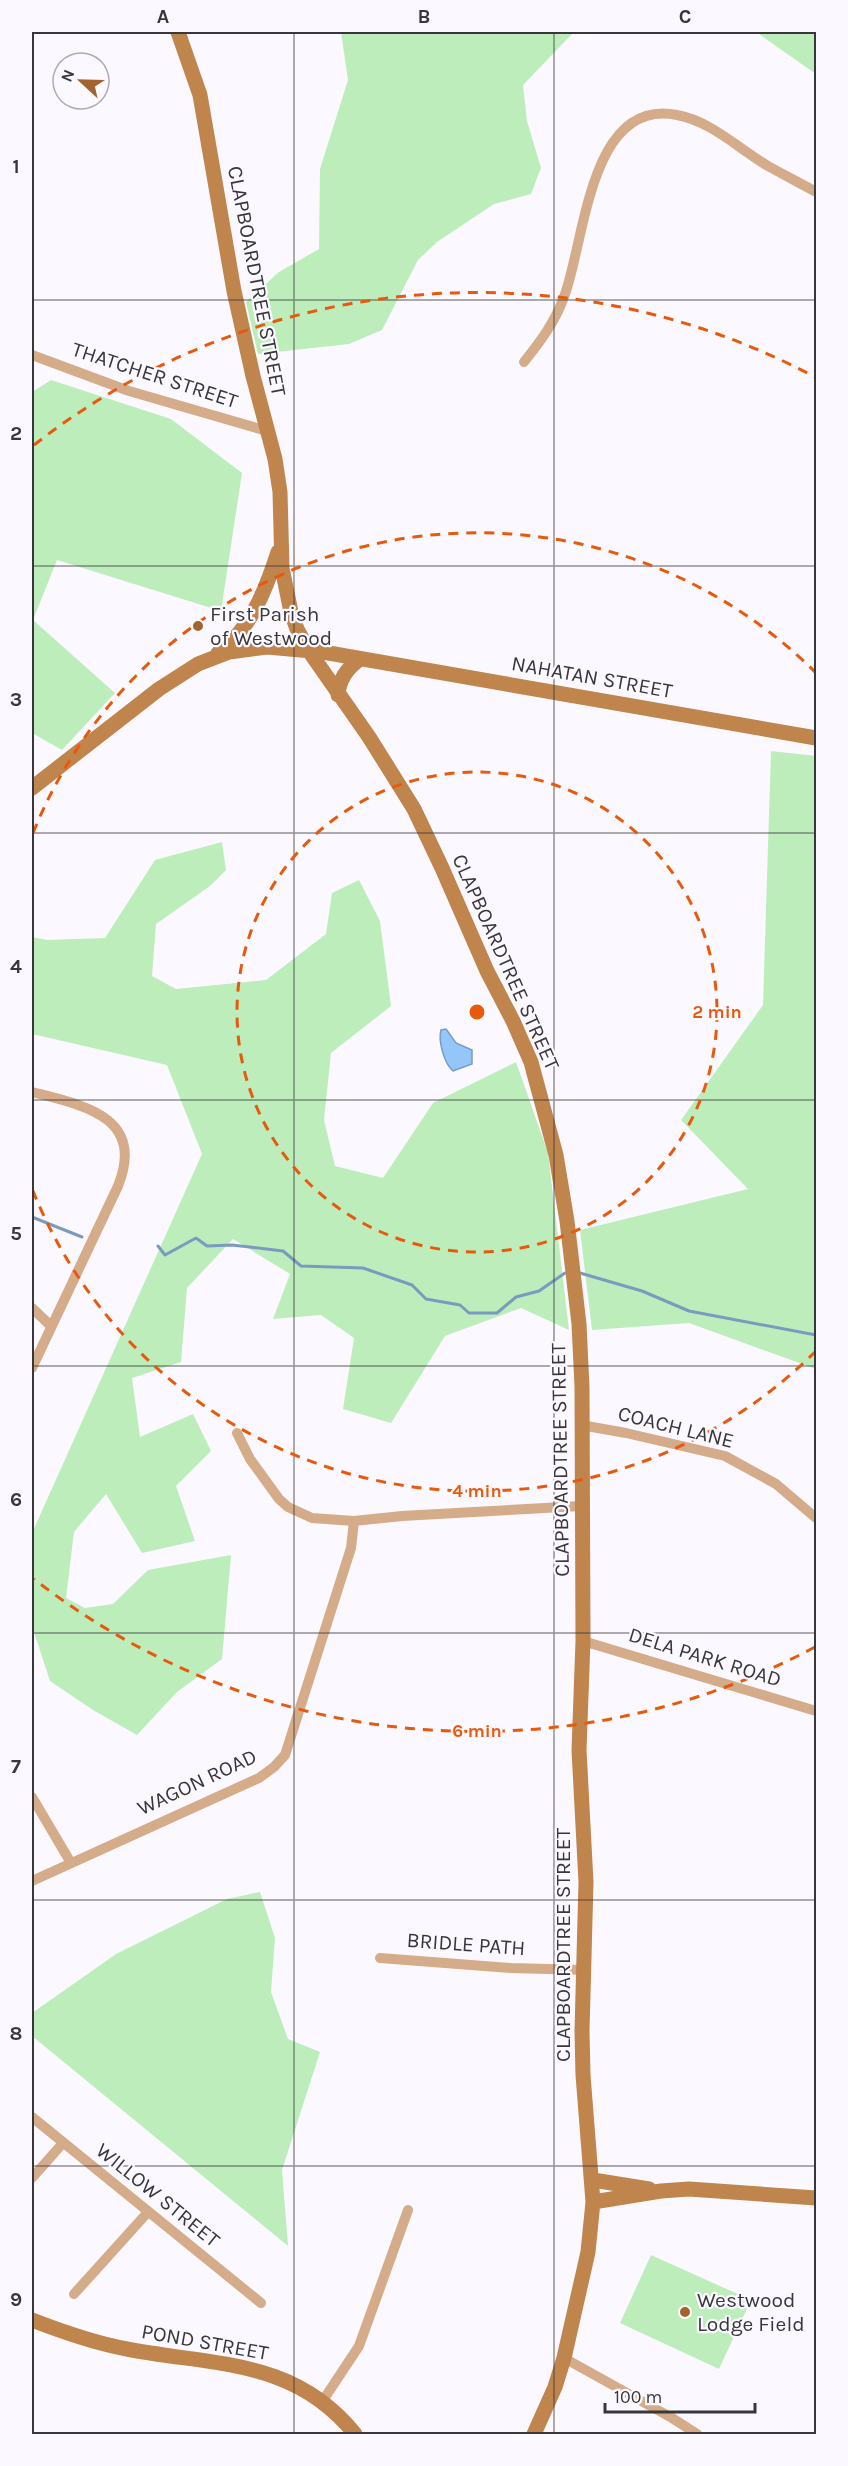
<svg xmlns="http://www.w3.org/2000/svg" width="848" height="2466" viewBox="0 0 848 2466" font-family="Karla,sans-serif">
	<rect width="100%" height="100%" fill="#fbf9ff"/>
	<path fill="#bdedbb" d="M 341,32 L 574,32 L 523,85 L 527,121 L 541,168 L 531,194 L 494,204 L 437,242 L 418,260 L 382,330 L 349,344 L 258,354 L 246,302 L 279,272 L 319,249 L 320,169 L 348,80 Z
		M 756,32 L 816,32 L 816,74 L 813,72 Z
		M 51,380 L 171,419 L 242,473 L 221,611 L 57,560 L 33,620 L 115,693 L 62,750 L 32,733 L 32,392 Z
		M 771,751 L 816,756 L 816,1369 L 689,1323 L 592,1330 L 580,1230 L 748,1189 L 681,1120 L 763,1005 Z
		M 222,842 L 226,870 L 210,886 L 156,924 L 152,976 L 176,989 L 266,980 L 326,934 L 332,893 L 359,880 L 380,921 L 391,1006 L 331,1053 L 324,1120 L 335,1166 L 383,1178 L 433,1103 L 516,1062 L 548,1153 L 569,1330 L 521,1308 L 445,1336 L 391,1423 L 343,1409 L 354,1338 L 321,1315 L 273,1319 L 290,1274 L 233,1239 L 187,1288 L 181,1362 L 132,1378 L 140,1437 L 193,1414 L 211,1451 L 176,1486 L 195,1541 L 142,1553 L 106,1494 L 74,1532 L 66,1598 L 85,1608 L 113,1604 L 148,1570 L 231,1555 L 222,1659 L 177,1692 L 137,1735 L 93,1710 L 50,1681 L 32,1626 L 32,1533 L 202,1154 L 167,1065 L 32,1034 L 32,937 L 47,940 L 105,938 L 155,860 Z
		M 260,1892 L 275,1938 L 271,1992 L 288,2039 L 320,2052 L 282,2170 L 288,2246 L 32,2036 L 32,2013 L 116,1954 L 227,1899 Z
		M 651,2255 L 751,2300 L 719,2369 L 620,2323 Z"/>
	<path fill="#95c6fa" stroke="#799bc0" stroke-width="1.5" d="M 446,1029 L 456,1043 L 472,1050 L 472,1064 L 453,1071 C 444,1063 438,1041 441,1030 Z"/>
	<g fill="none" stroke-linecap="round" stroke-linejoin="round">
		<path stroke="#799bc0" stroke-width="3" d="M 32,1217 L 82,1237
			M 158,1246 L 165,1255 L 196,1238 L 207,1246 L 232,1245 L 283,1251 L 301,1266 L 363,1268 L 412,1285 L 426,1299 L 460,1305 L 469,1313 L 497,1313 L 516,1297 L 539,1291 L 565,1273
			M 580,1273 L 642,1291 L 689,1311 L 816,1335"/>
		<path stroke="#d5ac89" stroke-width="10" d="M 32,355 L 129,391 L 267,431
			M 524,362 C 540,342 555,322 564,297 C 585,242 589,97 677,115 C 711,121 739,149 768,166 C 784,175 800,183 816,192
			M 32,1092 C 82,1105 146,1116 118,1186 L 32,1368
			M 32,1308 L 51,1326
			M 581,1425 L 626,1433 L 725,1456 L 776,1484 L 816,1518
			M 237,1433 L 250,1459 L 279,1499 L 288,1507 L 312,1518 L 354,1521 L 402,1516 L 581,1506
			M 583,1641 L 816,1711
			M 32,1797 L 71,1863
			M 32,1881 L 259,1778 L 274,1767 L 285,1755 L 351,1548 L 354,1521
			M 380,1958 L 511,1968 L 585,1970
			M 32,2117 L 261,2303
			M 32,2178 L 63,2143
			M 74,2294 L 148,2212
			M 564,2358 L 672,2418 L 697,2434
			M 322,2402 L 359,2346 L 408,2210"/>
		<path stroke="#c0844d" stroke-width="15" d="M 178,32 L 200,95 L 234,291 L 253,376 L 275,459 L 280,492 L 282,568 L 291,612 L 297,629 L 309,651 L 369,737 L 414,809 L 442,868 L 487,971 L 513,1021 L 531,1062 L 556,1155 L 567,1221 L 579,1324 L 582,1387 L 583,1641 L 579,1750 L 586,1882 L 582,2031 L 583,2075 L 593,2202 L 588,2252 L 564,2358 L 555,2387 L 534,2434
			M 218,653 C 251,629 266,589 278,552
			M 338,695 C 339,679 347,668 360,659
			M 32,788 L 159,689 L 198,664 L 229,652 L 267,647 L 323,652 L 816,738
			M 593,2180 L 649,2189
			M 593,2202 L 661,2191 L 689,2189 L 816,2198
			M 32,2320 C 63,2332 94,2343 127,2349 C 214,2366 294,2358 355,2434"/>
	</g>
	<path fill="none" stroke="#38383a" stroke-width="1.5" stroke-opacity="0.55" d="M 294,32 L 294,2434M 554,32 L 554,2434M 32,300 L 816,300M 32,566 L 816,566M 32,833 L 816,833M 32,1100 L 816,1100M 32,1366 L 816,1366M 32,1633 L 816,1633M 32,1900 L 816,1900M 32,2166 L 816,2166"/>
	<g fill="none" stroke="#e8590c" stroke-width="3" stroke-dasharray="10 8">
		<circle cx="477" cy="1012" r="240"/>
		<path d="M816 1351A479 479 0 0 1 33 1191M33 833A479 479 0 0 1 816 673"/>
		<path d="M815 1647A719 719 0 0 1 34 1579M34 445A719 719 0 0 1 815 377"/>
	</g>
	<g fill="#a3632c" stroke="#fbf9ff" stroke-width="2">
		<circle cx="198" cy="626" r="6"/>
		<circle cx="685" cy="2312" r="6"/>
	</g>
	<g text-anchor="middle" dominant-baseline="central" stroke-width="4.5" stroke-linejoin="round" paint-order="stroke">
		<g font-size="21" fill="#38383a" stroke="#fbf9ff">
			<text transform="translate(257 281) rotate(79)">CLAPBOARDTREE STREET</text>
			<text transform="translate(155 375) rotate(18)">THATCHER STREET</text>
			<text transform="translate(592 677) rotate(10)">NAHATAN STREET</text>
			<text transform="translate(506 962) rotate(66)">CLAPBOARDTREE STREET</text>
			<text transform="translate(676 1427) rotate(14)">COACH LANE</text>
			<text transform="translate(560 1460) rotate(-91)">CLAPBOARDTREE STREET</text>
			<text transform="translate(705 1657) rotate(17)">DELA PARK ROAD</text>
			<text transform="translate(197 1782) rotate(-25)">WAGON ROAD</text>
			<text transform="translate(466 1944) rotate(4)">BRIDLE PATH</text>
			<text transform="translate(563 1945) rotate(-90)">CLAPBOARDTREE STREET</text>
			<text transform="translate(158 2195) rotate(39)">WILLOW STREET</text>
			<text transform="translate(205 2342) rotate(10)">POND STREET</text>
		</g>
		<g font-size="21" fill="#38383a" stroke="#fbf9ff" text-anchor="start">
			<text x="210" y="614">First Parish<tspan x="210" dy="24">of Westwood</tspan></text>
			<text x="697" y="2300">Westwood<tspan x="697" dy="24">Lodge Field</tspan></text>
		</g>
	</g>
	<circle cx="477" cy="1012" r="9" fill="#e8590c" stroke="#fbf9ff" stroke-width="3"/>
	<g font-size="18" text-anchor="middle" font-weight="bold" fill="#e8590c" stroke="#fbf9ff" stroke-width="4.5" stroke-linejoin="round" paint-order="stroke">
		<text x="717" y="1018">2 min</text>
		<text x="477" y="1497">4 min</text>
		<text x="477" y="1737">6 min</text>
	</g>
	<rect width="848" height="2466" fill="none" stroke="#fbf9ff" stroke-width="66"/>
	<g transform="translate(81 81) rotate(292)"><circle r="28" fill="#fbf9ff" stroke="#adacb0" stroke-width="1.5"/>
	<path d="M0-4.5L10 22L0 15L-10 22Z" fill="#a3632c"/>
	<text y="-9" font-size="16" font-weight="bold" text-anchor="middle" fill="#38383a">N</text>
	</g>
	<path d="M605 2403v9h150v-9" fill="none" stroke="#38383a" stroke-width="3"/>
	<text x="614" y="2403" font-size="18" fill="#38383a" stroke="#fbf9ff" stroke-width="4.5" paint-order="stroke">100 m</text>
	<rect x="33" y="33" width="782" height="2400" fill="none" stroke="#38383a" stroke-width="2"/>
	<g font-size="20" text-anchor="middle" font-weight="bold" fill="#38383a">
		<text x="163" y="23">A</text>
		<text x="424" y="23">B</text>
		<text x="685" y="23">C</text>
		<text x="16" y="173">1</text>
		<text x="16" y="440">2</text>
		<text x="16" y="706">3</text>
		<text x="16" y="973">4</text>
		<text x="16" y="1240">5</text>
		<text x="16" y="1506">6</text>
		<text x="16" y="1773">7</text>
		<text x="16" y="2040">8</text>
		<text x="16" y="2306">9</text>
	</g>
</svg>
